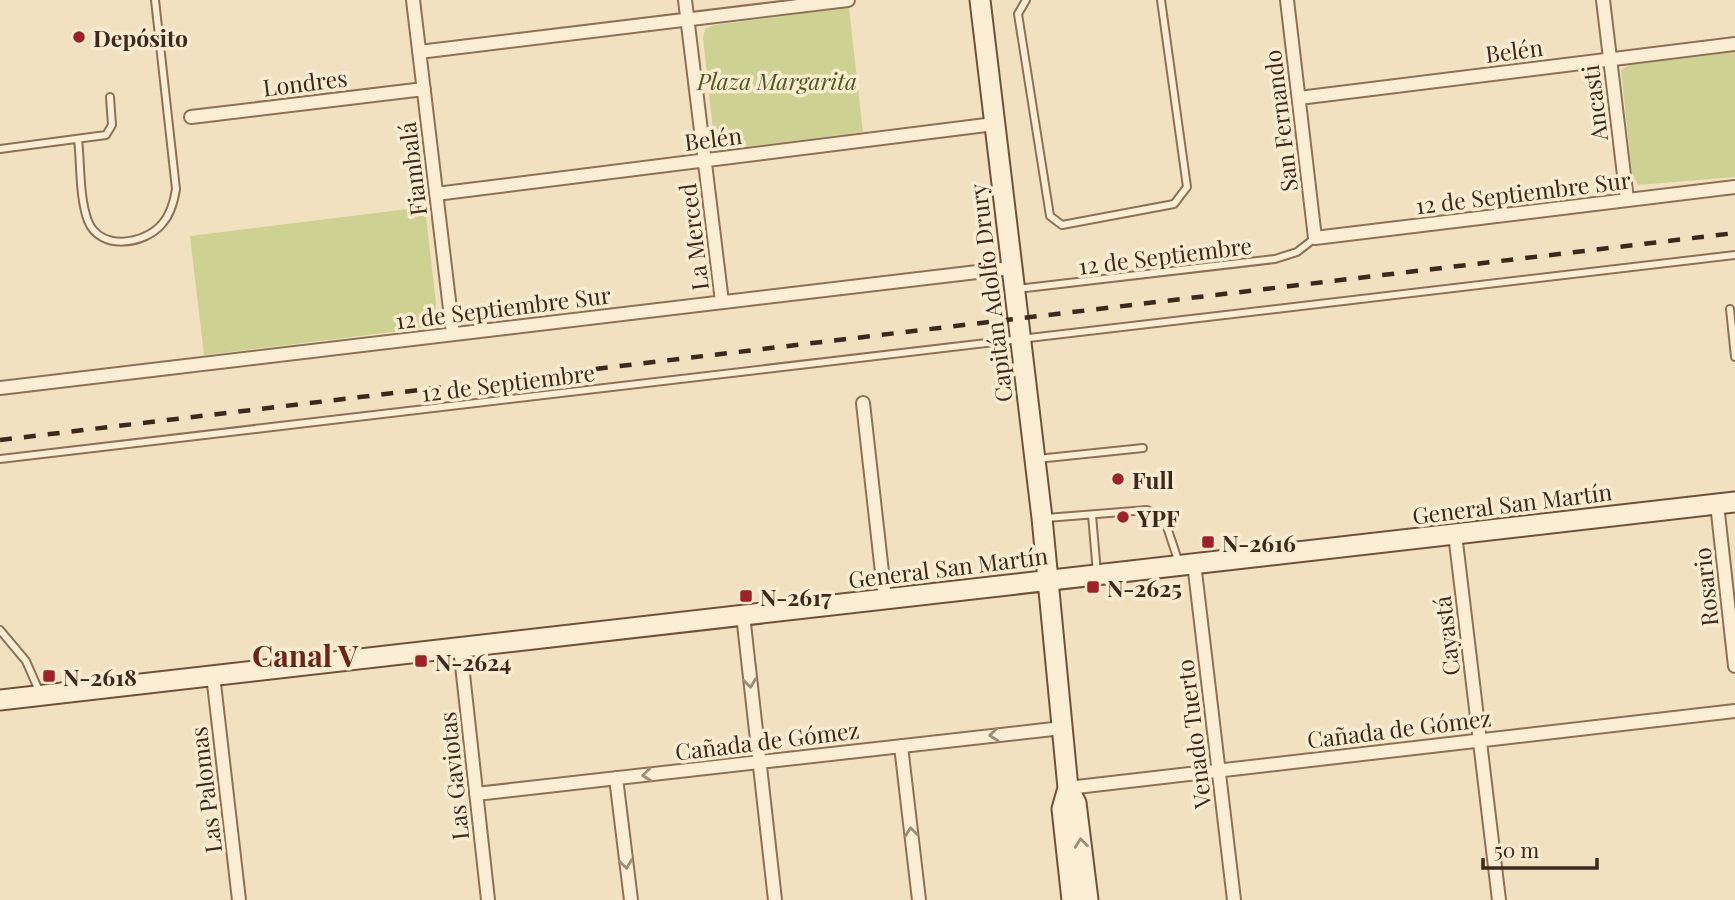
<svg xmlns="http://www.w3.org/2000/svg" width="1735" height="900" viewBox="0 0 1735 900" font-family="'Playfair Display',serif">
	<rect width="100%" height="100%" fill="#f2e1c0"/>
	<path fill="#cdd192" d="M 849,8 L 863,132 L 728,149 L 719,147 L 714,138 L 703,38 L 705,29 L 714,25 Z
		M 1735,52 L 1735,177 L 1638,185 L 1632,173 L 1621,70 L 1630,65 Z
		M 425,207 L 436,304 C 436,317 430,325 417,329 L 204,355 L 190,236 Z"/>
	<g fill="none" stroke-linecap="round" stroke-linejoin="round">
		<defs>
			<path id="service" d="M 1026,0 L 1018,14 L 1050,216 L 1062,225 L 1174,204 L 1187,187 L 1161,0
				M 78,139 C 81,164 79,197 88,221 C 100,251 144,245 162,224 C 171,214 174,202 176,189 L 155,0
				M 0,149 L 106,135 L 112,125 L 110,97
				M 1017,289 L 1275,259 L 1297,252 L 1315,238
				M 1730,309 L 1735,357
				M 0,459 L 1735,255
				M 1037,459 L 1143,448
				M 1092,515 L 1097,573
				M 1046,518 L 1147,510 L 1164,518 L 1179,563
				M 0,630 L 26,661 L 40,693"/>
			<path id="minor" d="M 413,0 L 453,334
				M 685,0 L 722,302
				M 1287,0 L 1315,238 L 1735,187
				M 1603,0 L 1627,200
				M 419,52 L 848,0
				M 1299,98 L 1735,44
				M 191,117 L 424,89
				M 436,194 L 994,124
				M 0,388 L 1011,268
				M 863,403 L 885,599
				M 1717,504 L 1735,666
				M 1455,534 L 1499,900
				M 1194,563 L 1234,900
				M 743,615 L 775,900
				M 460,647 L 488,900
				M 213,675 L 239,900
				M 901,746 L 919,900
				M 616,778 L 631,900
				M 1068,788 L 1735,711
				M 476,794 L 1062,728"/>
			<path id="secondary" d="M 980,0 L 1042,518 L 1068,788 L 1076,803 L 1088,900
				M 0,700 L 1735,502
				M 1068,788 L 1062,809 L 1072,900"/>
		</defs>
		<use href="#service" stroke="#8d7056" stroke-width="10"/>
		<use href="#minor" stroke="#8d7056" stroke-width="16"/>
		<use href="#secondary" stroke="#6f5139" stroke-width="23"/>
		<use href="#service" stroke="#fceed4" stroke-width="6"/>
		<use href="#minor" stroke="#fceed4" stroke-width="12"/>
		<use href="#secondary" stroke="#fceed4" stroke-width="19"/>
		<path stroke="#3b291c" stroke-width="4.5" stroke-dasharray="12 12" stroke-linecap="butt" d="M 0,440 L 1735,233"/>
	</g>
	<defs><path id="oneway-chevron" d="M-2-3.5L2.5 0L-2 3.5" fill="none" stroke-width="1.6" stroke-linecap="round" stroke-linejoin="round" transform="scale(1.75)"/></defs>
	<g stroke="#9c8c78">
		<use href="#oneway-chevron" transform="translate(750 683) rotate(83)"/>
		<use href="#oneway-chevron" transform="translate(994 735) rotate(174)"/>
		<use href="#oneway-chevron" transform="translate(647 775) rotate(174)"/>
		<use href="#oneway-chevron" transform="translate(911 832) rotate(-97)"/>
		<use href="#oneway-chevron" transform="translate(1081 843) rotate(-97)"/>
		<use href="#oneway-chevron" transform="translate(626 864) rotate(83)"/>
	</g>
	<g fill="#a21f27" stroke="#f9ebd0" stroke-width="2.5">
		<circle cx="79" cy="37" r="7"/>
		<circle cx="1118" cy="479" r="7"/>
		<circle cx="1123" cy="517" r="7"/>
		<rect x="1201" y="535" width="14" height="14" rx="3.5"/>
		<rect x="1086" y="580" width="14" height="14" rx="3.5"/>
		<rect x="739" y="589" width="14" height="14" rx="3.5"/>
		<rect x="414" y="654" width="14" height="14" rx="3.5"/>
		<rect x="42" y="669" width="14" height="14" rx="3.5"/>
	</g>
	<g text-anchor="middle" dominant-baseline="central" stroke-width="7" stroke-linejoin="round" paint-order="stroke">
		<g font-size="23" font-weight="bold" fill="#3b291c" stroke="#f9ebd0" text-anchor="start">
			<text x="93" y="37">Depósito</text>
			<text x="1132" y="479">Full</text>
			<text x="1137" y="517">YPF</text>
			<text x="1222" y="542">N-2616</text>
			<text x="1107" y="587">N-2625</text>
			<text x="760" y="596">N-2617</text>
			<text x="435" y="661">N-2624</text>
			<text x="63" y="676">N-2618</text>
		</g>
		<g font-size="23" fill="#3b291c" stroke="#f9ebd0">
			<text transform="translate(1514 50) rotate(-7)">Belén</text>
			<text transform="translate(305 82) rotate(-7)">Londres</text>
			<text transform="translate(1594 103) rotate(-97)">Ancasti</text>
			<text transform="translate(1280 121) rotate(-97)">San Fernando</text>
			<text transform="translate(713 138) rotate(-7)">Belén</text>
			<text transform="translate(412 169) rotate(-97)">Fiambalá</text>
			<text transform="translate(1523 192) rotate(-7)">12 de Septiembre Sur</text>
			<text transform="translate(693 237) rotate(-97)">La Merced</text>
			<text transform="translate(1165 255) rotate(-7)">12 de Septiembre</text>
			<text transform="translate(990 293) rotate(-97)">Capitán Adolfo Drury</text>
			<text transform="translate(503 307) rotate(-7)">12 de Septiembre Sur</text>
			<text transform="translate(508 382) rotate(-7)">12 de Septiembre</text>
			<text transform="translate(1512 503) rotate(-7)">General San Martín</text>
			<text transform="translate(948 567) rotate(-7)">General San Martín</text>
			<text transform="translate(1705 587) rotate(-96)">Rosario</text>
			<text transform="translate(1446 636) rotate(-97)">Cayastá</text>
			<text transform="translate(1399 728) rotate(-7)">Cañada de Gómez</text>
			<text transform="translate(1193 734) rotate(-97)">Venado Tuerto</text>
			<text transform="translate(767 740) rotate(-7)">Cañada de Gómez</text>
			<text transform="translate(453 776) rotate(-96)">Las Gaviotas</text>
			<text transform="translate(205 790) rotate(-97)">Las Palomas</text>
		</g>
		<g font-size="23" font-style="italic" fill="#4e5a20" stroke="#f9ebd0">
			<text x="777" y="80">Plaza Margarita</text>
		</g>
		<g font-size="30" font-weight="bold" fill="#6c2417" stroke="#f9ebd0">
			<text x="305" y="655">Canal V</text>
		</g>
	</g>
	<path d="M1483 858v10h114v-10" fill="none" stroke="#3b291c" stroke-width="3.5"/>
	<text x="1494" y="858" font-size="21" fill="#3b291c" stroke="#f9ebd0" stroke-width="5" paint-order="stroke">50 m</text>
</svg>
